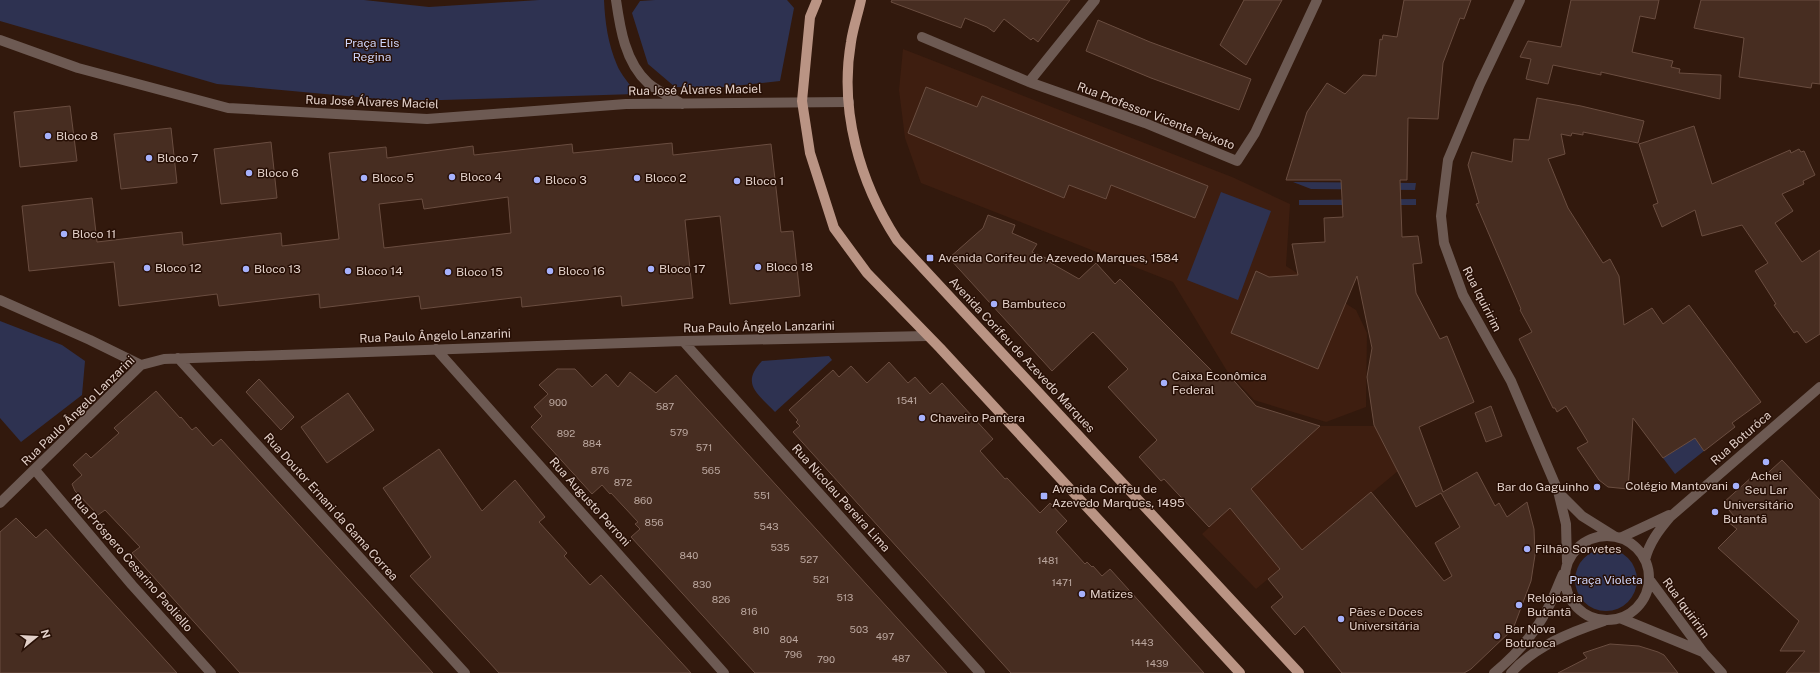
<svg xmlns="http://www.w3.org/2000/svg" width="1820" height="673" viewBox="0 0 1820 673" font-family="'Public Sans',sans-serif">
	<rect width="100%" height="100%" fill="#32190d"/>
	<path fill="#3e1e10" d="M 903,49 L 1232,177 L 1290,204 L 1286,266 L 1356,310 L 1367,333 L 1366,407 L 1326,422 L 1254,400 L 1227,371 L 1173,282 L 921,183 L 905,138 L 899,90 Z
		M 1320,426 L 1375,426 L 1398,471 L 1256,589 L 1202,534 Z"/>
	<path fill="#2e3251" d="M 0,0 L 364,0 L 429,7 L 539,0 L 604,0 C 605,22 608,44 617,65 C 621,75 630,84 636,94 L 442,100 L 390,100 L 217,84 L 0,21 Z
		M 655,0 L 787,0 L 794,8 L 780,81 L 715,88 L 675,87 L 648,64 L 632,13 L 640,1 Z
		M 1293,182 L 1416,183 L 1415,190 L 1311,189 Z
		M 1221,192 L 1271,211 L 1238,300 L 1187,280 Z
		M 1416,199 L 1416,205 L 1299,205 L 1299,200 Z
		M 0,321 L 62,345 L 85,361 L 82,395 L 21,442 L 0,418 Z
		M 829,356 L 832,360 L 775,412 C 758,394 740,384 762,361 Z
		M 1695,437 L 1704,451 L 1675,474 L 1663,458 Z
		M1575 580a31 31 0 1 1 62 0a31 31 0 1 1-62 0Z"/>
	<path fill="#472d21" stroke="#6a4d40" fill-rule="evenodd" d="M 892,0 L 1070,0 L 1038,42 L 1033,38 L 1031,40 L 1004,19 L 994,32 L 987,27 L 965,18 L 961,28 L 891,2 Z
		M 1244,0 L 1282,0 L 1246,65 L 1220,45 Z
		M 1404,0 L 1471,0 L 1464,19 L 1460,18 L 1443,63 L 1438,119 L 1408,118 L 1407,180 L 1400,180 L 1402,237 L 1418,236 L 1422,263 L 1413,264 L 1416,293 L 1440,339 L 1447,336 L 1474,402 L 1419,427 L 1443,492 L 1477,472 L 1495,506 L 1499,503 L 1507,517 L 1527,502 L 1534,529 L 1535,555 L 1531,581 L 1513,629 L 1471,669 L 1464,673 L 1342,673 L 1304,626 L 1295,635 L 1271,607 L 1283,597 L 1268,579 L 1280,569 L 1230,508 L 1209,527 L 1164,479 L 1161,481 L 1139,457 L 1157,440 L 1108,387 L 1128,369 L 1093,332 L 1052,371 L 949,258 L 983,228 L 988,215 L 1015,225 L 1012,233 L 1037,244 L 1032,252 L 1048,259 L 1051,263 L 1079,279 L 1096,263 L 1115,284 L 1120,279 L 1221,380 L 1228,374 L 1256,406 L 1320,426 L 1251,489 L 1302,550 L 1371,492 L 1444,581 L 1452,576 L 1435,543 L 1460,527 L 1441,493 L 1416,507 L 1374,425 L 1367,377 L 1372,348 L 1357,276 L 1318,369 L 1231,333 L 1256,271 L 1269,277 L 1298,275 L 1292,244 L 1325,242 L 1324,218 L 1343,217 L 1341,180 L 1286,180 L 1307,112 L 1327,83 L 1345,94 L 1363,75 L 1376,76 L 1380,39 L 1382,40 L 1383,35 L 1397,37 Z
		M 1571,0 L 1659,0 L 1655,19 L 1640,16 L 1632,52 L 1673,61 L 1671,67 L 1680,69 L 1679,73 L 1721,75 L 1720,99 L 1601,72 L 1601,75 L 1553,65 L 1548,84 L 1526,79 L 1531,59 L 1520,57 L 1528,41 L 1561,47 Z
		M 1701,0 L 1820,0 L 1820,84 L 1812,83 L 1811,88 L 1739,77 L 1744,38 L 1694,28 Z
		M 1098,20 L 1150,42 L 1251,79 L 1239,110 L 1151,78 L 1086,51 Z
		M 926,87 L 977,107 L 982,96 L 1208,186 L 1195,218 L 1111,185 L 1106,199 L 1069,185 L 1064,198 L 908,133 Z
		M 1537,98 L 1581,106 L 1644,121 L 1638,143 L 1583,132 L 1583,135 L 1572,133 L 1571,136 L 1561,134 L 1565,154 L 1548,159 L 1568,208 L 1603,263 L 1610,259 L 1619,276 L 1624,325 L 1652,308 L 1663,324 L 1689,305 L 1761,402 L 1732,423 L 1735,427 L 1704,451 L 1695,438 L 1663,458 L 1633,418 L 1628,489 L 1608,487 L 1599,480 L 1577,448 L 1588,442 L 1566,406 L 1557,412 L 1555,408 L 1553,408 L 1519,339 L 1532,332 L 1520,310 L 1521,309 L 1476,204 L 1479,203 L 1468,165 L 1472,152 L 1512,162 L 1514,139 L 1529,140 Z
		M 70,106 L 77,161 L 20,167 L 14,112 Z
		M 1694,126 L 1712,184 L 1790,150 L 1791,153 L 1799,149 L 1801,152 L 1804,151 L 1815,175 L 1803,181 L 1804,184 L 1782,194 L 1793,211 L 1775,223 L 1802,262 L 1820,250 L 1820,334 L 1806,343 L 1797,331 L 1794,333 L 1774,305 L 1776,304 L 1755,271 L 1768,263 L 1742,225 L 1702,236 L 1695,210 L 1662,227 L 1653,205 L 1658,203 L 1639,144 Z
		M 171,128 L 177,183 L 121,189 L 114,134 Z
		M 271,142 L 277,198 L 221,204 L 214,149 Z
		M 672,143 L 673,155 L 771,144 L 781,232 L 793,231 L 800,296 L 730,304 L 720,216 L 685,220 L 693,298 L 622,306 L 621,296 L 522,307 L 521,297 L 421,309 L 419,296 L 320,308 L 319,294 L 219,306 L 217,294 L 119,306 L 114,262 L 29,271 L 22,206 L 92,198 L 97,242 L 182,232 L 183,245 L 281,233 L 282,246 L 339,239 L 329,153 L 386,147 L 387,158 L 473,146 L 474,155 L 572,144 L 573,153 ZM 508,197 L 511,233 L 384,248 L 379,204 L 422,199 L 424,209 Z
		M 889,362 L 908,383 L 915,377 L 930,394 L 942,383 L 993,439 L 980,451 L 1005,479 L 1007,478 L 1040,513 L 1050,503 L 1067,521 L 1056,532 L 1085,564 L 1087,562 L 1092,567 L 1093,566 L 1102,576 L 1110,569 L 1204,673 L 1011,673 L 793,432 L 800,426 L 796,422 L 798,420 L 789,410 L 833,370 L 839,377 L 851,366 L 867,383 Z
		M 557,369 L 575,369 L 592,387 L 606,374 L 618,387 L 630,372 L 656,393 L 676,375 L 947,673 L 755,673 L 631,537 L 640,529 L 635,524 L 638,522 L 611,493 L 610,494 L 602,485 L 592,494 L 531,427 L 542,416 L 534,407 L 548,394 L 539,385 Z
		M 259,379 L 294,417 L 281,430 L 246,392 Z
		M 156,391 L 180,418 L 181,417 L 192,430 L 196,427 L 213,446 L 221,439 L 433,673 L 240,673 L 132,553 L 140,547 L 105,510 L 98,515 L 75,491 L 72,484 L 82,475 L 73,465 L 86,453 L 91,458 L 119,433 L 114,428 Z
		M 348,393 L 374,430 L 327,463 L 301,427 Z
		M 1491,406 L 1502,436 L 1486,442 L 1475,413 Z
		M 439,449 L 482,511 L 515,480 L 545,517 L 539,522 L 567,553 L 564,556 L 590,585 L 601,575 L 691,673 L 499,673 L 410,576 L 431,557 L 383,488 Z
		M 1782,460 L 1820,500 L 1820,673 L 1786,673 L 1805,651 L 1780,651 L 1799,621 L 1718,548 L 1737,529 L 1728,522 L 1734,516 L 1723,503 L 1754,475 L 1760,480 Z
		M 16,518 L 36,538 L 46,529 L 177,673 L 0,673 L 0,532 Z
		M 1610,644 L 1639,646 L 1658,652 L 1664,655 L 1678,673 L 1558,673 L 1587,658 L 1583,653 Z"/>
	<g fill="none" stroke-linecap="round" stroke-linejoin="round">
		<path stroke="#6d5a53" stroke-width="10" d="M 616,0 C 620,28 625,62 648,83 C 657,91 671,97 682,104
			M 1520,0 L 1480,84 L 1448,160 L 1441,216 L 1444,243 L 1463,295 L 1511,381 L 1558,491 L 1566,524 L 1567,562
			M 922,37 L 1029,82 L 1145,123 L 1237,161 L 1255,133 L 1317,0
			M 0,40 L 78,68 L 228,108 L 427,119 L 626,104 L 849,102
			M 1029,82 L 1095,0
			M 0,300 L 90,340 L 141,365
			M 683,341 L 980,673
			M 436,349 L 724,673
			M 178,358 L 465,673
			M 35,470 L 132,585 L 211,673
			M 1559,493 L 1582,516 L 1614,536
			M 0,503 L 141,365 L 164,359 L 683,341 L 927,336
			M1565 578a42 42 0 1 1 84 0a42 42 0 1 1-84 0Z
			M 1620,538 L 1669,515
			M 1645,560 C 1649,543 1659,530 1670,517 L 1820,387
			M 1649,579 L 1703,652 L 1722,673
			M 1620,618 L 1703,652
			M 1494,673 C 1516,655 1536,632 1549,606 C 1554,596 1558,585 1563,574
			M 1511,673 C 1535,646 1571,632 1604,621"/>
		<path stroke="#ba9484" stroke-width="10" d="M 817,0 L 810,17 L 802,101 L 810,153 L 834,228 L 867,273 L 940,348 L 1240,673
			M 861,0 C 858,14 853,28 851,42 C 839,111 860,183 897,240 L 1299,673"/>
	</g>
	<g fill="#a6b1fc" stroke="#270f05" stroke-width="1.5">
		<circle cx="48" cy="136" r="4"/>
		<circle cx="149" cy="158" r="4"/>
		<circle cx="249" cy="173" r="4"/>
		<circle cx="452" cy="177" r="4"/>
		<circle cx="364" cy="178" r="4"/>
		<circle cx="637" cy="178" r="4"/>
		<circle cx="537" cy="180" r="4"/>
		<circle cx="737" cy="181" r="4"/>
		<circle cx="64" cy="234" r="4"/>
		<rect x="926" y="254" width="8" height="8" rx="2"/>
		<circle cx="758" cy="267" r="4"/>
		<circle cx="147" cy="268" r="4"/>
		<circle cx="246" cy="269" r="4"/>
		<circle cx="651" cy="269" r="4"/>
		<circle cx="348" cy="271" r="4"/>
		<circle cx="550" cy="271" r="4"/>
		<circle cx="448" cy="272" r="4"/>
		<circle cx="994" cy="304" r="4"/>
		<circle cx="1164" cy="383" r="4"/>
		<circle cx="922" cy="418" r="4"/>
		<circle cx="1766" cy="462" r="4"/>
		<circle cx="1736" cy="486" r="4"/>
		<circle cx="1597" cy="487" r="4"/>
		<rect x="1040" y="492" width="8" height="8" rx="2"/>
		<circle cx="1715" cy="512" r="4"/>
		<circle cx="1527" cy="549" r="4"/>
		<circle cx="1082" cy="594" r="4"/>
		<circle cx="1519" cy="605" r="4"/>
		<circle cx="1341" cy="619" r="4"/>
		<circle cx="1497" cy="636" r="4"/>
	</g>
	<g text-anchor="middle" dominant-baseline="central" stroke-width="3" stroke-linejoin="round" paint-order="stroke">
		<g font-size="10" fill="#bba79f">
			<text x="907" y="400">1541</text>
			<text x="558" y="402">900</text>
			<text x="665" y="406">587</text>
			<text x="679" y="432">579</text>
			<text x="566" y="433">892</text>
			<text x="592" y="443">884</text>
			<text x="704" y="447">571</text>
			<text x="600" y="470">876</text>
			<text x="711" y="470">565</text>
			<text x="623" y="482">872</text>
			<text x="762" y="495">551</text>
			<text x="643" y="500">860</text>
			<text x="654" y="522">856</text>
			<text x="769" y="526">543</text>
			<text x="780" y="547">535</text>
			<text x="689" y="555">840</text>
			<text x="809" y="559">527</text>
			<text x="1048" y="560">1481</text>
			<text x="821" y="579">521</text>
			<text x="1062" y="582">1471</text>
			<text x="702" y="584">830</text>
			<text x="845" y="597">513</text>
			<text x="721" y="599">826</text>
			<text x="749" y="611">816</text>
			<text x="859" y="629">503</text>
			<text x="761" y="630">810</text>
			<text x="885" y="636">497</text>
			<text x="789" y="639">804</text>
			<text x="1142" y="642">1443</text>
			<text x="793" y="654">796</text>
			<text x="901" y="658">487</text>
			<text x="826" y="659">790</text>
			<text x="1157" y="663">1439</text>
		</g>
		<g font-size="12" fill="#cfd6fc" stroke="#270f05">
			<text x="372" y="43">Praça Elis<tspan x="372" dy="14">Regina</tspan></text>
			<text x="1606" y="580">Praça Violeta</text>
		</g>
		<g font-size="12" fill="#e2d0c9" stroke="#270f05">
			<text transform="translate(695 90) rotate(-1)">Rua José Álvares Maciel</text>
			<text transform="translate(372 102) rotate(2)">Rua José Álvares Maciel</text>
			<text transform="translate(1156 116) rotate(21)">Rua Professor Vicente Peixoto</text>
			<text transform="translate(1482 299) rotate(63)">Rua Iquiririm</text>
			<text transform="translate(759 327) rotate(-1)">Rua Paulo Ângelo Lanzarini</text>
			<text transform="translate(435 336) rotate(-2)">Rua Paulo Ângelo Lanzarini</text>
			<text transform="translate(1022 355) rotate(47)">Avenida Corifeu de Azevedo Marques</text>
			<text transform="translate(78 411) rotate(-44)">Rua Paulo Ângelo Lanzarini</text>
			<text transform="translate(1741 438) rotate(-41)">Rua Boturóca</text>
			<text transform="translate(841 498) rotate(48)">Rua Nicolau Pereira Lima</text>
			<text transform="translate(590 502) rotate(48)">Rua Augusto Perroni</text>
			<text transform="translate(331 507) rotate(48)">Rua Doutor Ernani da Gama Correa</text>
			<text transform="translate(132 563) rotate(49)">Rua Próspero Cesarino Paoliello</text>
			<text transform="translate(1686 608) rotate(54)">Rua Iquiririm</text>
		</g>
		<g font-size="12" fill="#e2d0c9" stroke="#270f05" text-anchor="start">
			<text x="56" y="136">Bloco 8</text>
			<text x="157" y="158">Bloco 7</text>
			<text x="257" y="173">Bloco 6</text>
			<text x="460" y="177">Bloco 4</text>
			<text x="372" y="178">Bloco 5</text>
			<text x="645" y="178">Bloco 2</text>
			<text x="545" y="180">Bloco 3</text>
			<text x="745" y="181">Bloco 1</text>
			<text x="72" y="234">Bloco 11</text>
			<text x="938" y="258">Avenida Corifeu de Azevedo Marques, 1584</text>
			<text x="766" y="267">Bloco 18</text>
			<text x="155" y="268">Bloco 12</text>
			<text x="254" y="269">Bloco 13</text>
			<text x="659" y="269">Bloco 17</text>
			<text x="356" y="271">Bloco 14</text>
			<text x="558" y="271">Bloco 16</text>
			<text x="456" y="272">Bloco 15</text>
			<text x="1002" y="304">Bambuteco</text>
			<text x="1172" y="376">Caixa Econômica<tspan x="1172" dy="14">Federal</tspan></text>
			<text x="930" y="418">Chaveiro Pantera</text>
			<text x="1766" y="476" text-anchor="middle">Achei<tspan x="1766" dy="14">Seu Lar</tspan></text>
			<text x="1728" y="486" text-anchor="end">Colégio Mantovani</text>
			<text x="1589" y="487" text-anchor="end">Bar do Gaguinho</text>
			<text x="1052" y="489">Avenida Corifeu de<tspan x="1052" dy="14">Azevedo Marques, 1495</tspan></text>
			<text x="1723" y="505">Universitário<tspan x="1723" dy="14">Butantã</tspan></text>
			<text x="1535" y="549">Filhão Sorvetes</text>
			<text x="1090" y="594">Matizes</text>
			<text x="1527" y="598">Relojoaria<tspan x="1527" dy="14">Butantã</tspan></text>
			<text x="1349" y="612">Pães e Doces<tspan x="1349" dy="14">Universitária</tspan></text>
			<text x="1505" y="629">Bar Nova<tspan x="1505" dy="14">Boturoca</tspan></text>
		</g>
	</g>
	<g transform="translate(36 637) rotate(72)" stroke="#270f05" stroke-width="3" paint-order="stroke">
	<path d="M0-3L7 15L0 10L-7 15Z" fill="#e2d0c9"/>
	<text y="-6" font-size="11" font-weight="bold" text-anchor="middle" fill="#e2d0c9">N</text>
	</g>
</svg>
